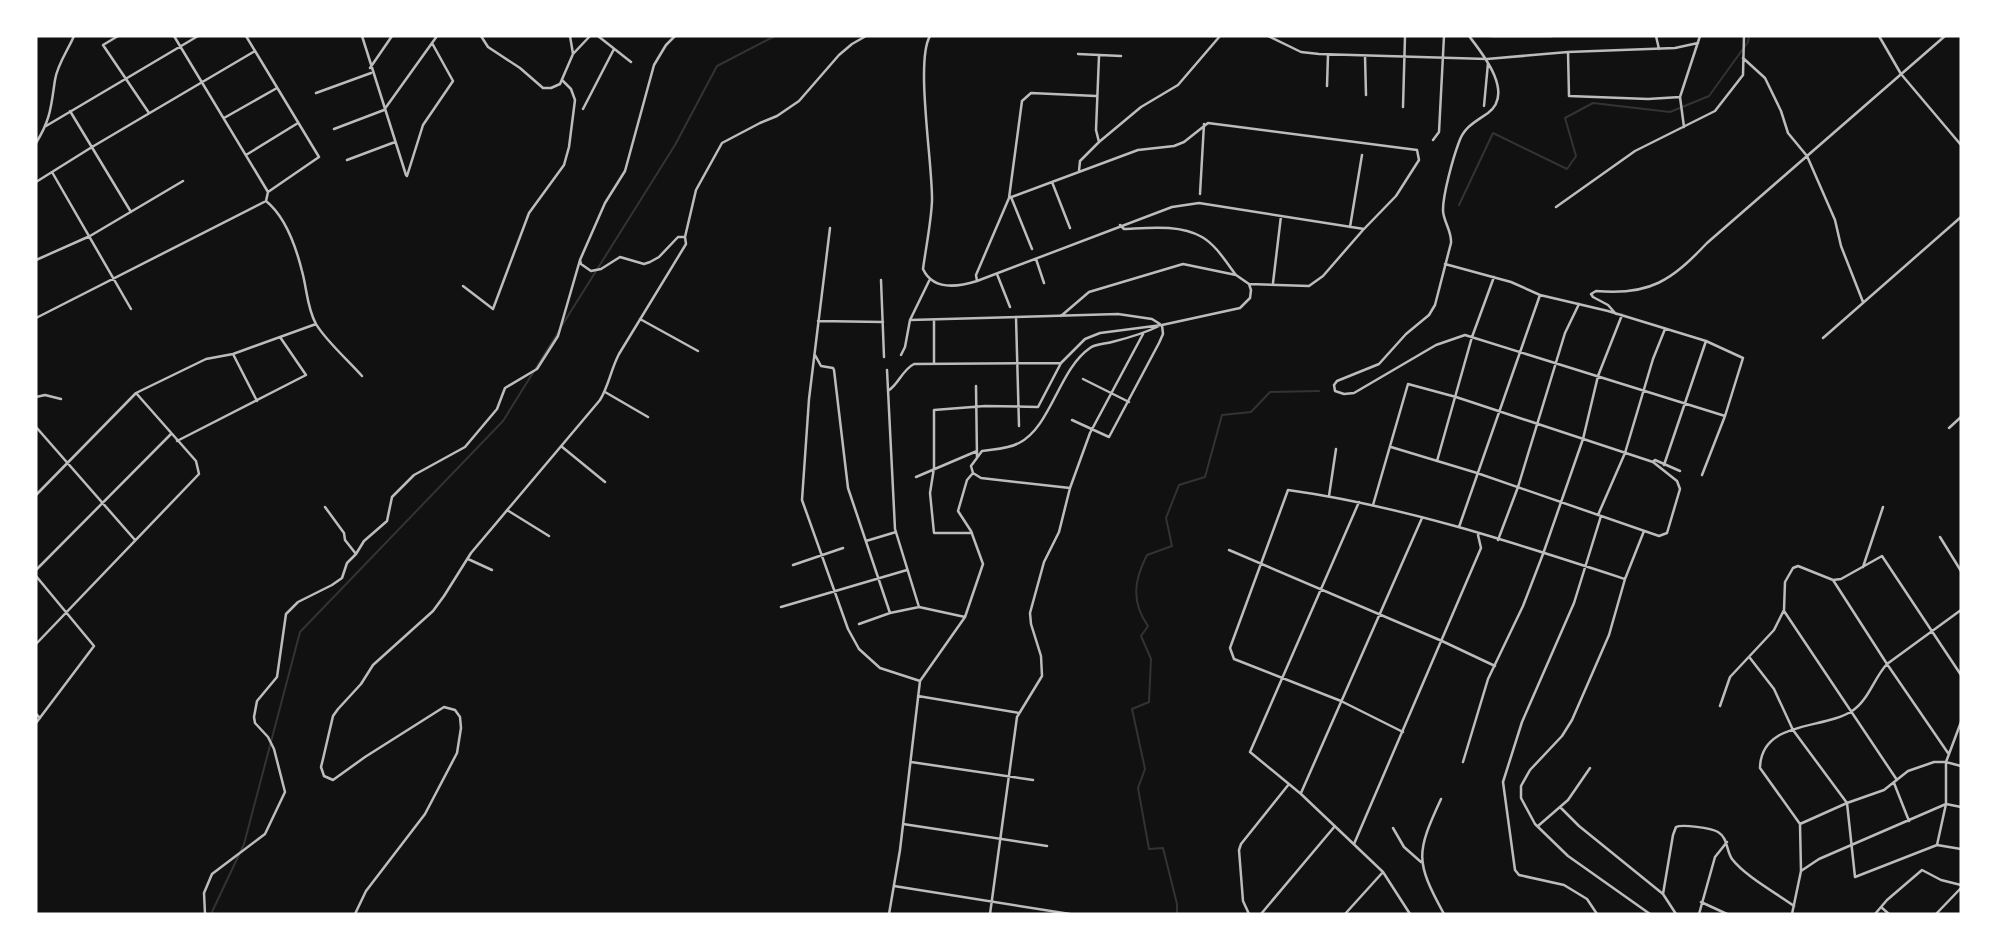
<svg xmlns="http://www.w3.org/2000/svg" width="1997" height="950" viewBox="0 0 1997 950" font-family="Karla,sans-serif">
	<rect width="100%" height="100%" fill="#111"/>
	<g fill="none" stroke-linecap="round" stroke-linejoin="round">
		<path stroke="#333" stroke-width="2" d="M 1459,205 L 1493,133 L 1567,169 L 1576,156 L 1565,118 L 1593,103 L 1670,112 L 1709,96 L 1748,42 L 1749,36
			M 561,327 L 675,145 L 717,66 L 775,36
			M 211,914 L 244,844 L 300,632 L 503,421 L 559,331
			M 1177,914 L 1177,904 L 1163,848 L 1149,849 L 1138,788 L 1145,769 L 1132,709 L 1149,702 L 1151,659 L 1141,636 L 1148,626 C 1131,602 1134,580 1147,555 L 1172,546 L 1166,518 L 1179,485 L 1205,477 L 1222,415 L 1251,412 L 1270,392 L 1319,391"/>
		<path stroke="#bcbcbc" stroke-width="2.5" d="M 118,36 L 103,45 L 149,113
			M 174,36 L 268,192
			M 362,36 L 406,175
			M 481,36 L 488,47 L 520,68 L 543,88 L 551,88 L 560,84 L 573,54 L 590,36
			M 570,36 L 573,54
			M 598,36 L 631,62
			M 675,36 L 666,45 L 654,65 L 625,171 L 605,203 L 580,260 L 581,264 L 591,271 L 601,269 L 620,257 L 644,264 L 650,262 L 659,257 L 678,237 L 685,237
			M 930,36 C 915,61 933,166 932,201 C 931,223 926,247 923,269 C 933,291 958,287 977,281 L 1172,207 L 1199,203 L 1364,229 L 1396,196 L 1419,160 L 1417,150 L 1208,123 L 1184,142 L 1174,146 L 1138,150 L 1009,198
			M 1268,36 L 1301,52 L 1319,54 L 1487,59 L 1568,52 L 1675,48 L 1698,43
			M 1469,36 C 1482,53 1515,93 1488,113 C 1475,122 1464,127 1459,142 C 1453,158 1443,194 1443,210 C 1443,221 1452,231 1451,243 L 1435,305 L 1429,315 L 1406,334 L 1379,364 L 1337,381 L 1334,385 L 1335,391 L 1344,394 L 1354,393 L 1436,345 L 1465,335 L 1725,416
			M 1492,36 L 1551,36
			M 1656,36 L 1659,49
			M 1879,36 L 1901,74 L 1961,145
			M 1568,52 L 1569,96 L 1648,99 L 1680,97
			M 1078,54 L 1121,56
			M 1365,56 L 1366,95
			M 1743,58 L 1765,78 L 1781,111 L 1788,133 L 1807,156 L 1835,220 L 1841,246 L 1863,302
			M 370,68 L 392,36
			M 1327,86 L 1328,55
			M 316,93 L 371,73
			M 1484,106 L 1488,63
			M 1403,107 L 1405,36
			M 583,109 L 614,49
			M 70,111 L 131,212
			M 224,118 L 277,88
			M 46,126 L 198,36
			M 1684,127 L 1680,97 L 1700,36
			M 334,129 L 384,110 L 437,36
			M 1433,140 L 1439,132 L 1444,36
			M 1099,142 L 1096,130 L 1099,56
			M 36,143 C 51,119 51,106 55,80 C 57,65 68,50 74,36
			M 246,155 L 298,123
			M 347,160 L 395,142
			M 1079,171 L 1080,161 L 1099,142 L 1141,107 L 1178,85 L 1220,36
			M 52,172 L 131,309
			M 407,176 L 423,125 L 453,81 L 432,43
			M 36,182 L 92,147 L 255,51
			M 1052,182 L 1070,228
			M 1200,194 L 1204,124
			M 1011,197 L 1032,249
			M 266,201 C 286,217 296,247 302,271 C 307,289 307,308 316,324 C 326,341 348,360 362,376
			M 1556,207 L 1635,151 L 1715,111 L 1743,75 L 1744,36
			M 1120,225 L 1124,229 C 1148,228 1179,224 1202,237 C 1216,245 1226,262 1236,275
			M 1350,227 L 1362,155
			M 830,228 L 809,399 L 802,500 L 848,629 L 859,649 L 880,668 L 920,681
			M 1036,259 L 1044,283
			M 36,260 L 90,236 L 183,181
			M 1445,264 L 1511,282 L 1540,295 L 1608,311 L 1706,341 L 1743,358 L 1725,416 L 1702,475
			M 997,274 L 1010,307
			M 881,280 L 884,357
			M 977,281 L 976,275 L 1009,198 L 1022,101 L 1031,93 L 1096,96
			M 1273,283 L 1281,216
			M 1249,284 L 1309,286 L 1323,276 L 1363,230
			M 463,286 L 493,309 L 529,213 L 564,165 L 569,147 L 575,100 L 571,89 L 562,80
			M 1616,314 L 1608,305 L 1593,297 L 1591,294 L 1596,291 C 1650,296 1672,280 1707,243 L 1945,36
			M 1016,317 L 1019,426
			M 36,318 L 266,201 L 268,192 L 319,157 L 246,36
			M 640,319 L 698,351
			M 910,320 L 1118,314 L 1152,319 L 1160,324
			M 934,320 L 934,364
			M 818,321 L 883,322
			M 1823,338 L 1961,217
			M 233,354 L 257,401
			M 815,355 L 821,366 L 833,368 L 834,370 L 848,488 L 890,613
			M 901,355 L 905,347 L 910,320 L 930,279
			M 887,370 L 895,529 L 919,607
			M 1083,379 L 1129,402
			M 976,386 L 977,457
			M 888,391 C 899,384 902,370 914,364 L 1061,363 L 1085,339 L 1100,333 L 1162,325 L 1240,308 L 1250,298 L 1251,290 L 1249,284 L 1236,275 L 1183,264 L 1089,292 L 1061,316
			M 605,392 L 648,417
			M 36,397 L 45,395 L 61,399
			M 1072,420 L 1109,437 L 1159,343 L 1163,334 L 1162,325
			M 36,427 L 135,540
			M 1949,428 L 1961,417
			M 177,441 L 306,375 L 280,337
			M 561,446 L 605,482
			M 1391,447 L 1477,473 L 1659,536 L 1667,533 L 1680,489 L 1677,481 L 1653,462
			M 1437,461 L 1472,337 L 1494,277
			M 1664,465 L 1706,341
			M 916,477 L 977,451
			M 1070,488 L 981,478 L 973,473 L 971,466 L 982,451 C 995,449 1008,449 1019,443 C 1051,427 1059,369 1090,348 C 1095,344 1105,344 1112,342 C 1128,338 1143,334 1159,326
			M 36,495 L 136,393 L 206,359 L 233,354 L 316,324
			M 1329,496 L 1336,449
			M 1359,502 L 1250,752 L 1301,794 L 1383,872 L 1410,914
			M 1373,505 L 1408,384 L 1456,397 L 1653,462 L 1655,460 L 1680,471
			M 507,510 L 549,536
			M 1598,515 L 1625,453 L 1653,359 L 1665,329
			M 1459,527 L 1540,295
			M 1644,531 L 1625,579 L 1609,635 L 1572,720 L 1562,736 L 1530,770 L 1521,786 L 1521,798 L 1535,824 L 1568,856 L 1650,914
			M 972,533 L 934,533 L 930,493 L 934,468 L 934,410 L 985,406 L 1038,407 L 1061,363
			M 1940,537 L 1961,571
			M 1498,540 L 1518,487 L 1565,333 L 1579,304
			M 866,541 L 896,532
			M 1229,550 L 1442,641 L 1495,666
			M 356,554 L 364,541 L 387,521 L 392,497 L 414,475 L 465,447 L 497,409 L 505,388 L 537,369 L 558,336 L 580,260
			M 468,559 L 492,570
			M 793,565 L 843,548
			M 1863,567 L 1883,507
			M 36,570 L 171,434
			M 36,576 L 94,646 L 36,723
			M 1833,580 L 1887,664 L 1948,753
			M 781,607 L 907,570
			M 1784,611 L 1897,780
			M 859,624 L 890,613 L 919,607 L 965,617
			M 36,644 L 199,474 L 196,461 L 136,393
			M 1750,658 L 1774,689 L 1793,730 L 1847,803 L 1855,877 L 1937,845 L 1961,849
			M 918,696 L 1019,713
			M 1720,706 L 1730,677 L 1774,630 L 1784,610 L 1785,582 L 1793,568 L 1798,566 L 1833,580 L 1841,579 L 1882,556 L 1961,675
			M 36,714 L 40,718
			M 1403,732 L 1341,701 L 1234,659 L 1230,648 L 1288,490 C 1403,506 1515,543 1625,579
			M 911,762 L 1033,780
			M 1463,762 L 1488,679 L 1523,606 L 1543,554 L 1583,439 L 1598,376 L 1622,315
			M 1894,783 L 1909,821
			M 1301,793 L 1422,518
			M 1441,799 C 1416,853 1415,861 1444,914
			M 1560,807 L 1579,826 L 1663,894 L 1676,914
			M 903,824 L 1047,846
			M 1800,824 L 1847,803 L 1884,790 L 1908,771 L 1934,762 L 1946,762 L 1961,766
			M 1538,826 L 1568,800 L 1590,768
			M 1393,828 L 1404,847 L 1421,862
			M 1354,844 L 1481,548 L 1478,535
			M 1937,845 L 1946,804 L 1946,762 L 1961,722
			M 1801,871 L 1819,859 L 1946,804 L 1961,807
			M 894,886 L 1070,914
			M 1663,894 L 1673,835 L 1676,827 C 1682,824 1711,828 1718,832 C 1728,838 1726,850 1732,859 C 1745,876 1776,893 1794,906
			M 1701,902 L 1727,914
			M 1881,907 L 1889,914
			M 205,914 L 204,893 L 212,874 L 265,834 L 285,792 L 274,749 L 268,737 L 255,723 L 254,717 L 257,701 L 277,677 L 286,614 L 298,602 L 332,585 L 342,578 L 347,563 L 356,554 L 345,540 L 344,533 L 325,507
			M 355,914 L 366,891 L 425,814 L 457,753 L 461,728 L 460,717 L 455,710 L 444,707 L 365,757 L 333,780 L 324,776 L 321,767 L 323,759 L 333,716 L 338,709 L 361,684 L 373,665 L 433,611 L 444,596 L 471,553 L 600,400 C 609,385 611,369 619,354 L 686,244 L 685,237 L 696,190 L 722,143 L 760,123 L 777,116 L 799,101 L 839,55 L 852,44 L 866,36
			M 889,914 L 900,850 L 920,681 L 965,617 L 983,564 L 971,531 L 958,511 L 967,480 L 973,473
			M 990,914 L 1017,717 L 1042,676 L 1041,656 L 1031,624 L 1030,613 L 1044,562 L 1059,532 L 1070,488 L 1090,433 L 1143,334
			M 1249,914 L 1243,901 L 1239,850 L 1241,844 L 1289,784
			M 1261,914 L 1335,826
			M 1345,914 L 1383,872
			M 1597,914 L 1587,899 L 1564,885 L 1519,875 L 1515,870 L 1503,782 L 1522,722 L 1574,603 L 1601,516
			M 1699,914 L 1715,857 L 1727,842
			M 1792,914 L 1801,871 L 1800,824 L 1760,768 C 1761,720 1823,730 1852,711 C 1868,701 1874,678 1887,664 L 1961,610
			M 1875,914 L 1887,900 L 1922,870 L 1941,880 L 1961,885
			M 1936,914 L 1961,888"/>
	</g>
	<rect width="1997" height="950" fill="none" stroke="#ffffff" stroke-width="75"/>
</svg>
